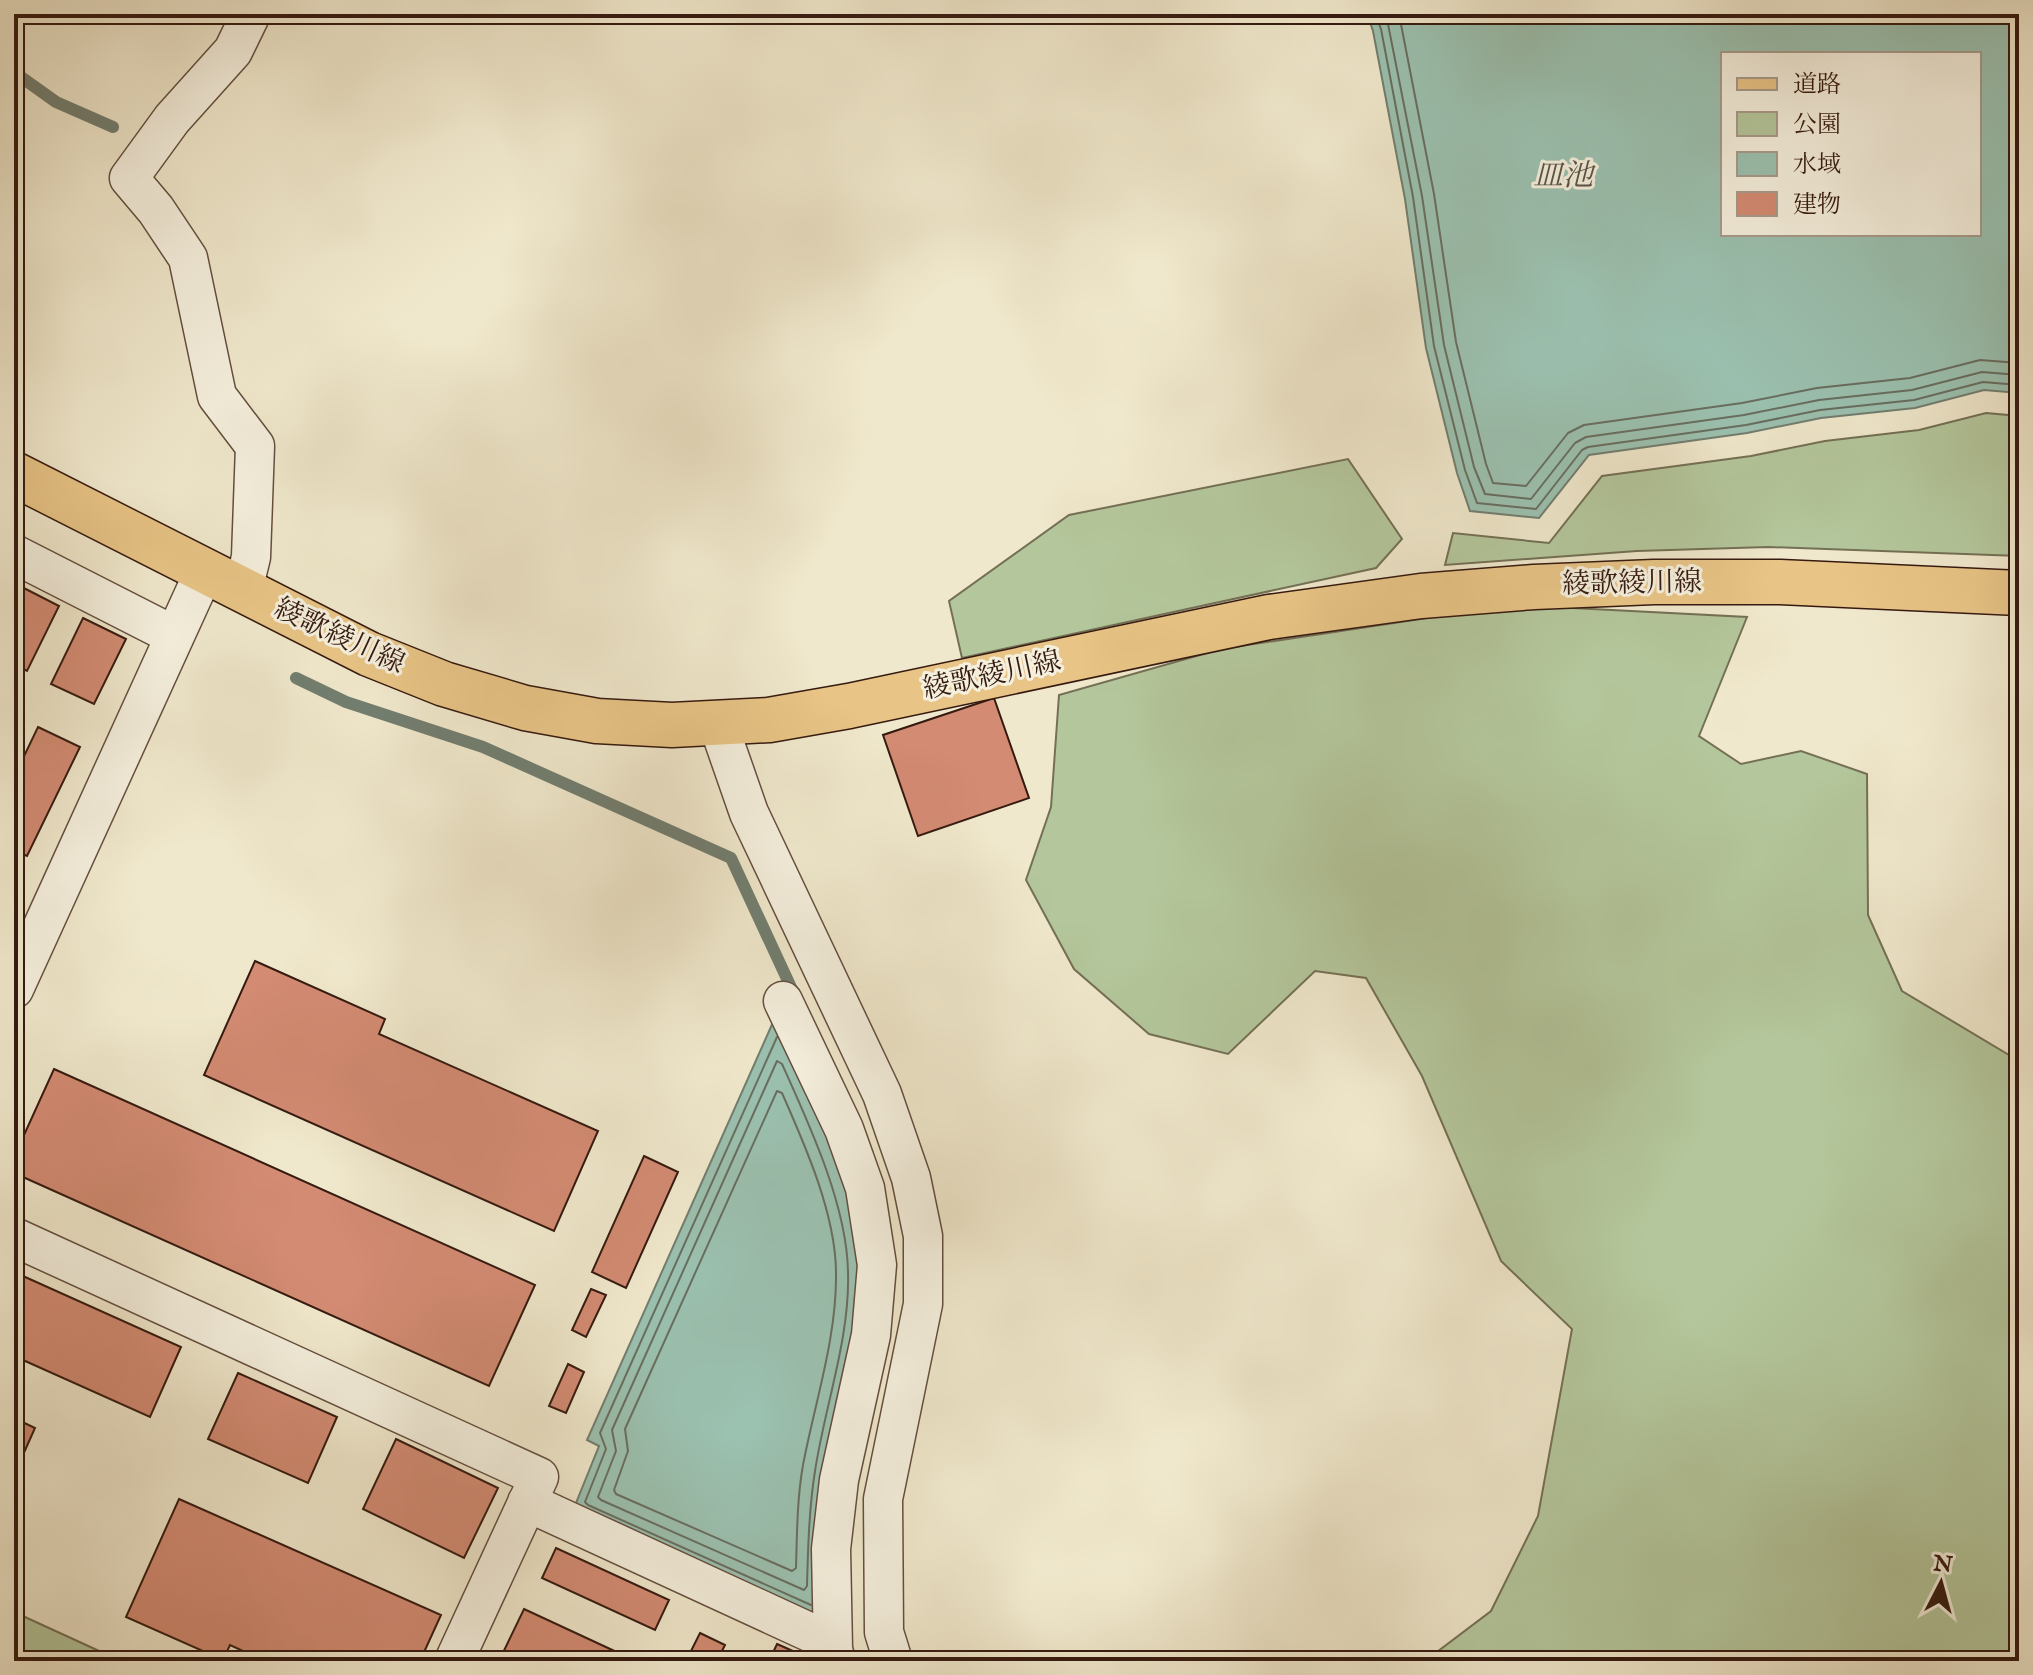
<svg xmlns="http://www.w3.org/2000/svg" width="2033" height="1675" viewBox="0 0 2033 1675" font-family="'IM FELL English','Noto Serif JP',serif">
	<rect width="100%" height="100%" fill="#f0e8cc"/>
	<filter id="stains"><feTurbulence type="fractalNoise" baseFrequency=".0025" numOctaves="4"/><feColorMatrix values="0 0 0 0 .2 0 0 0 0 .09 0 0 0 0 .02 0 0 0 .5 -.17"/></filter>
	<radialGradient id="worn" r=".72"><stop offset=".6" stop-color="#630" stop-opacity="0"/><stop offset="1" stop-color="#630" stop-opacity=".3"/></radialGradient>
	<path fill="#b4c79c" stroke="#747056" stroke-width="2" d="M 1986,413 L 2019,416 L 2019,556 L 1768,547 L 1637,551 L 1445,565 L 1453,533 L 1549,543 L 1602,476 L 1751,456 L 1825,441 L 1919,430 Z
		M 1348,459 L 1402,539 L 1376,568 L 962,658 L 949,601 L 1069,515 Z
		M 1513,605 L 1747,617 L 1699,736 L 1741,764 L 1801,751 L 1867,774 L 1868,915 L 1902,991 L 2019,1061 L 2019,1661 L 1425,1661 L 1491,1611 L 1538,1516 L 1572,1329 L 1501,1261 L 1422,1076 L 1366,978 L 1315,971 L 1228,1054 L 1149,1034 L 1074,969 L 1026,880 L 1051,807 L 1059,695 L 1221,649 Z
		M 14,1612 L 121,1661 L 14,1661 Z"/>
	<path fill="#9bc1b0" stroke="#727e70" stroke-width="2" fill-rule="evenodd" d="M 1367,14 L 2019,14 L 2019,393 L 1984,390 L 1915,408 L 1821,418 L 1747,433 L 1589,455 L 1539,518 L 1470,511 L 1457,473 L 1426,348 L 1405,199 L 1373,31 ZM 1723,54 L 1979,54 L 1979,234 L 1723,234 Z
		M 778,1011 L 840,1153 L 867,1271 L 825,1619 L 574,1508 L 599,1446 L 587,1440 Z"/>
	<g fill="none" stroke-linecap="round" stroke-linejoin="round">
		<path stroke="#686e60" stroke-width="2" d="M 1375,14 L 1381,29 L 1413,197 L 1434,346 L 1465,470 L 1477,503 L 1536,509 L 1582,450 L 1588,447 L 1746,425 L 1820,410 L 1914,400 L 1983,382 L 2019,385
			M 1386,14 L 1422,196 L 1444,345 L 1474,467 L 1485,494 L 1531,499 L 1575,443 L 1586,437 L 1744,415 L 1819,400 L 1912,390 L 1982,372 L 2019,375
			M 1399,14 L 1434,194 L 1456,342 L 1486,464 L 1493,483 L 1526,486 L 1568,433 L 1584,425 L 1742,403 L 1817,388 L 1910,378 L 1980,360 L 2019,363
			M 777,1037 L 600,1433 L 606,1449 L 585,1502 L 588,1505 L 811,1605
			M 777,1061 L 782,1064 C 809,1124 847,1205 848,1272 C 850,1339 825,1405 815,1471 C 809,1509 808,1548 807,1586 L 804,1590 L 601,1500 L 598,1497 L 616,1451 L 612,1430 Z
			M 777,1091 L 782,1093 C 805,1145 836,1215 836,1273 C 837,1337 815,1402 803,1465 C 797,1499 797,1534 796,1568 L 792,1571 L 616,1494 L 614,1490 L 628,1451 L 625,1429 Z"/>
		<path stroke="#727e70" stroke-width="12" d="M 14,72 L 56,102 L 113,127
			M 296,678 L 346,702 L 483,747 L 731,858 L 795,996"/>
	</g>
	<path fill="#d38b73" stroke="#351a10" stroke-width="2" d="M 16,584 L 59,606 L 27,671 L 14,664 Z
		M 83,618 L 126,639 L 94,704 L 51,684 Z
		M 994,698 L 1029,798 L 918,836 L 883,735 Z
		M 38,727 L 80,747 L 27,856 L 14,850 L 14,777 Z
		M 255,961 L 385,1019 L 379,1034 L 598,1131 L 554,1231 L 204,1075 Z
		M 54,1069 L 535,1285 L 489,1386 L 14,1173 L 14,1157 Z
		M 644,1156 L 678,1172 L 626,1288 L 592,1272 Z
		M 14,1272 L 181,1347 L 150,1417 L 14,1356 Z
		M 591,1289 L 606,1295 L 586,1337 L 572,1330 Z
		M 568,1364 L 584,1372 L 566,1413 L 549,1406 Z
		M 238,1373 L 337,1417 L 308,1483 L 208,1439 Z
		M 14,1418 L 35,1428 L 14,1475 Z
		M 396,1439 L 498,1488 L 464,1558 L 363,1509 Z
		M 179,1499 L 441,1615 L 420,1661 L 265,1661 L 230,1645 L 223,1660 L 126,1617 Z
		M 556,1548 L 669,1600 L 655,1630 L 542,1578 Z
		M 524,1609 L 636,1661 L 499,1661 Z
		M 700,1633 L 725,1645 L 717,1661 L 708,1661 L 690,1653 Z
		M 777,1644 L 802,1655 L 799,1661 L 769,1661 Z"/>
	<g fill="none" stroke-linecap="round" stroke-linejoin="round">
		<defs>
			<path id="minor" d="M 14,554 L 175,636
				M 243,590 L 251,557 L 255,446 L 217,396 L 188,258 L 156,210 L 129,178 L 172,119 L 233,51 L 251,14
				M 718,724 L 749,813 L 882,1094 L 911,1178 L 923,1236 L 923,1304 L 883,1499 L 884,1632 L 893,1661
				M 14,989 L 204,572
				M 783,1001 L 844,1129 L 865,1188 L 877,1265 L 871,1335 L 839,1480 L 831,1549 L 833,1649
				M 14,1237 L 539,1477 L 454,1661
				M 527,1502 L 820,1637 L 833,1649 L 836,1661"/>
			<path id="major" d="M 14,474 L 369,654 L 444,684 L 525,708 L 597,721 L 672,725 L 769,720 L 849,706 L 1269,617 L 1421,596 L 1534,587 L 1654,582 L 1780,582 L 2019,593"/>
		</defs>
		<use href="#minor" stroke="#644e3f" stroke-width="41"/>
		<use href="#major" stroke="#351a10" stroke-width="47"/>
		<use href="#minor" stroke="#f5f0de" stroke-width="38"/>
		<use href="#major" stroke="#e8c486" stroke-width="44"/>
	</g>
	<g text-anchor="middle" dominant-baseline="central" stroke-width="6" stroke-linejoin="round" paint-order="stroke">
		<g font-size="28" fill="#351a10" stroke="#f5f0de">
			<text transform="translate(1632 584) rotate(-1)">綾歌綾川線</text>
			<text transform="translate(339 637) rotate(25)">綾歌綾川線</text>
			<text transform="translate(992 676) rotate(-12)">綾歌綾川線</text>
		</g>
		<g font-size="30" font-style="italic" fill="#595448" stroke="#f5f0de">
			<text x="1563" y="177">皿池</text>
		</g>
	</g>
	<rect width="2033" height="1675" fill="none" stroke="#f0e8cc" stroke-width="48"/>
	<rect x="16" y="16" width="2001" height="1643" fill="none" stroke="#351a10" stroke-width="4"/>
	<rect x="24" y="24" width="1985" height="1627" fill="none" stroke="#351a10" stroke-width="2"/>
	<rect x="1721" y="52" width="260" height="184" fill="#f5f0de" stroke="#a89a8c" stroke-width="2"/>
	<rect x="1737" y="78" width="40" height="12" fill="#e8c486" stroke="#a89a8c" stroke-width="2"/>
	<text x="1793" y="92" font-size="24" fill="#351a10">道路</text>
	<rect x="1737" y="112" width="40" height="24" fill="#b4c79c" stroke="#a89a8c" stroke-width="2"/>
	<text x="1793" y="132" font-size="24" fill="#351a10">公園</text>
	<rect x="1737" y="152" width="40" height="24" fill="#9bc1b0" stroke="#a89a8c" stroke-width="2"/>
	<text x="1793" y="172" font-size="24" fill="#351a10">水域</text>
	<rect x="1737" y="192" width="40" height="24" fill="#d38b73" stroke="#a89a8c" stroke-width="2"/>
	<text x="1793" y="212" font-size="24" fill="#351a10">建物</text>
	<g transform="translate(1941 1583) rotate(6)" stroke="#f5f0de" stroke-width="6" paint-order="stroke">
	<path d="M0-6L14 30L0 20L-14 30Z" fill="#351a10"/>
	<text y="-12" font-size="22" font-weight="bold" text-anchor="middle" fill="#351a10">N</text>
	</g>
	<rect width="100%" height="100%" filter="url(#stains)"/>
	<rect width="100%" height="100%" fill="url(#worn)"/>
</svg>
